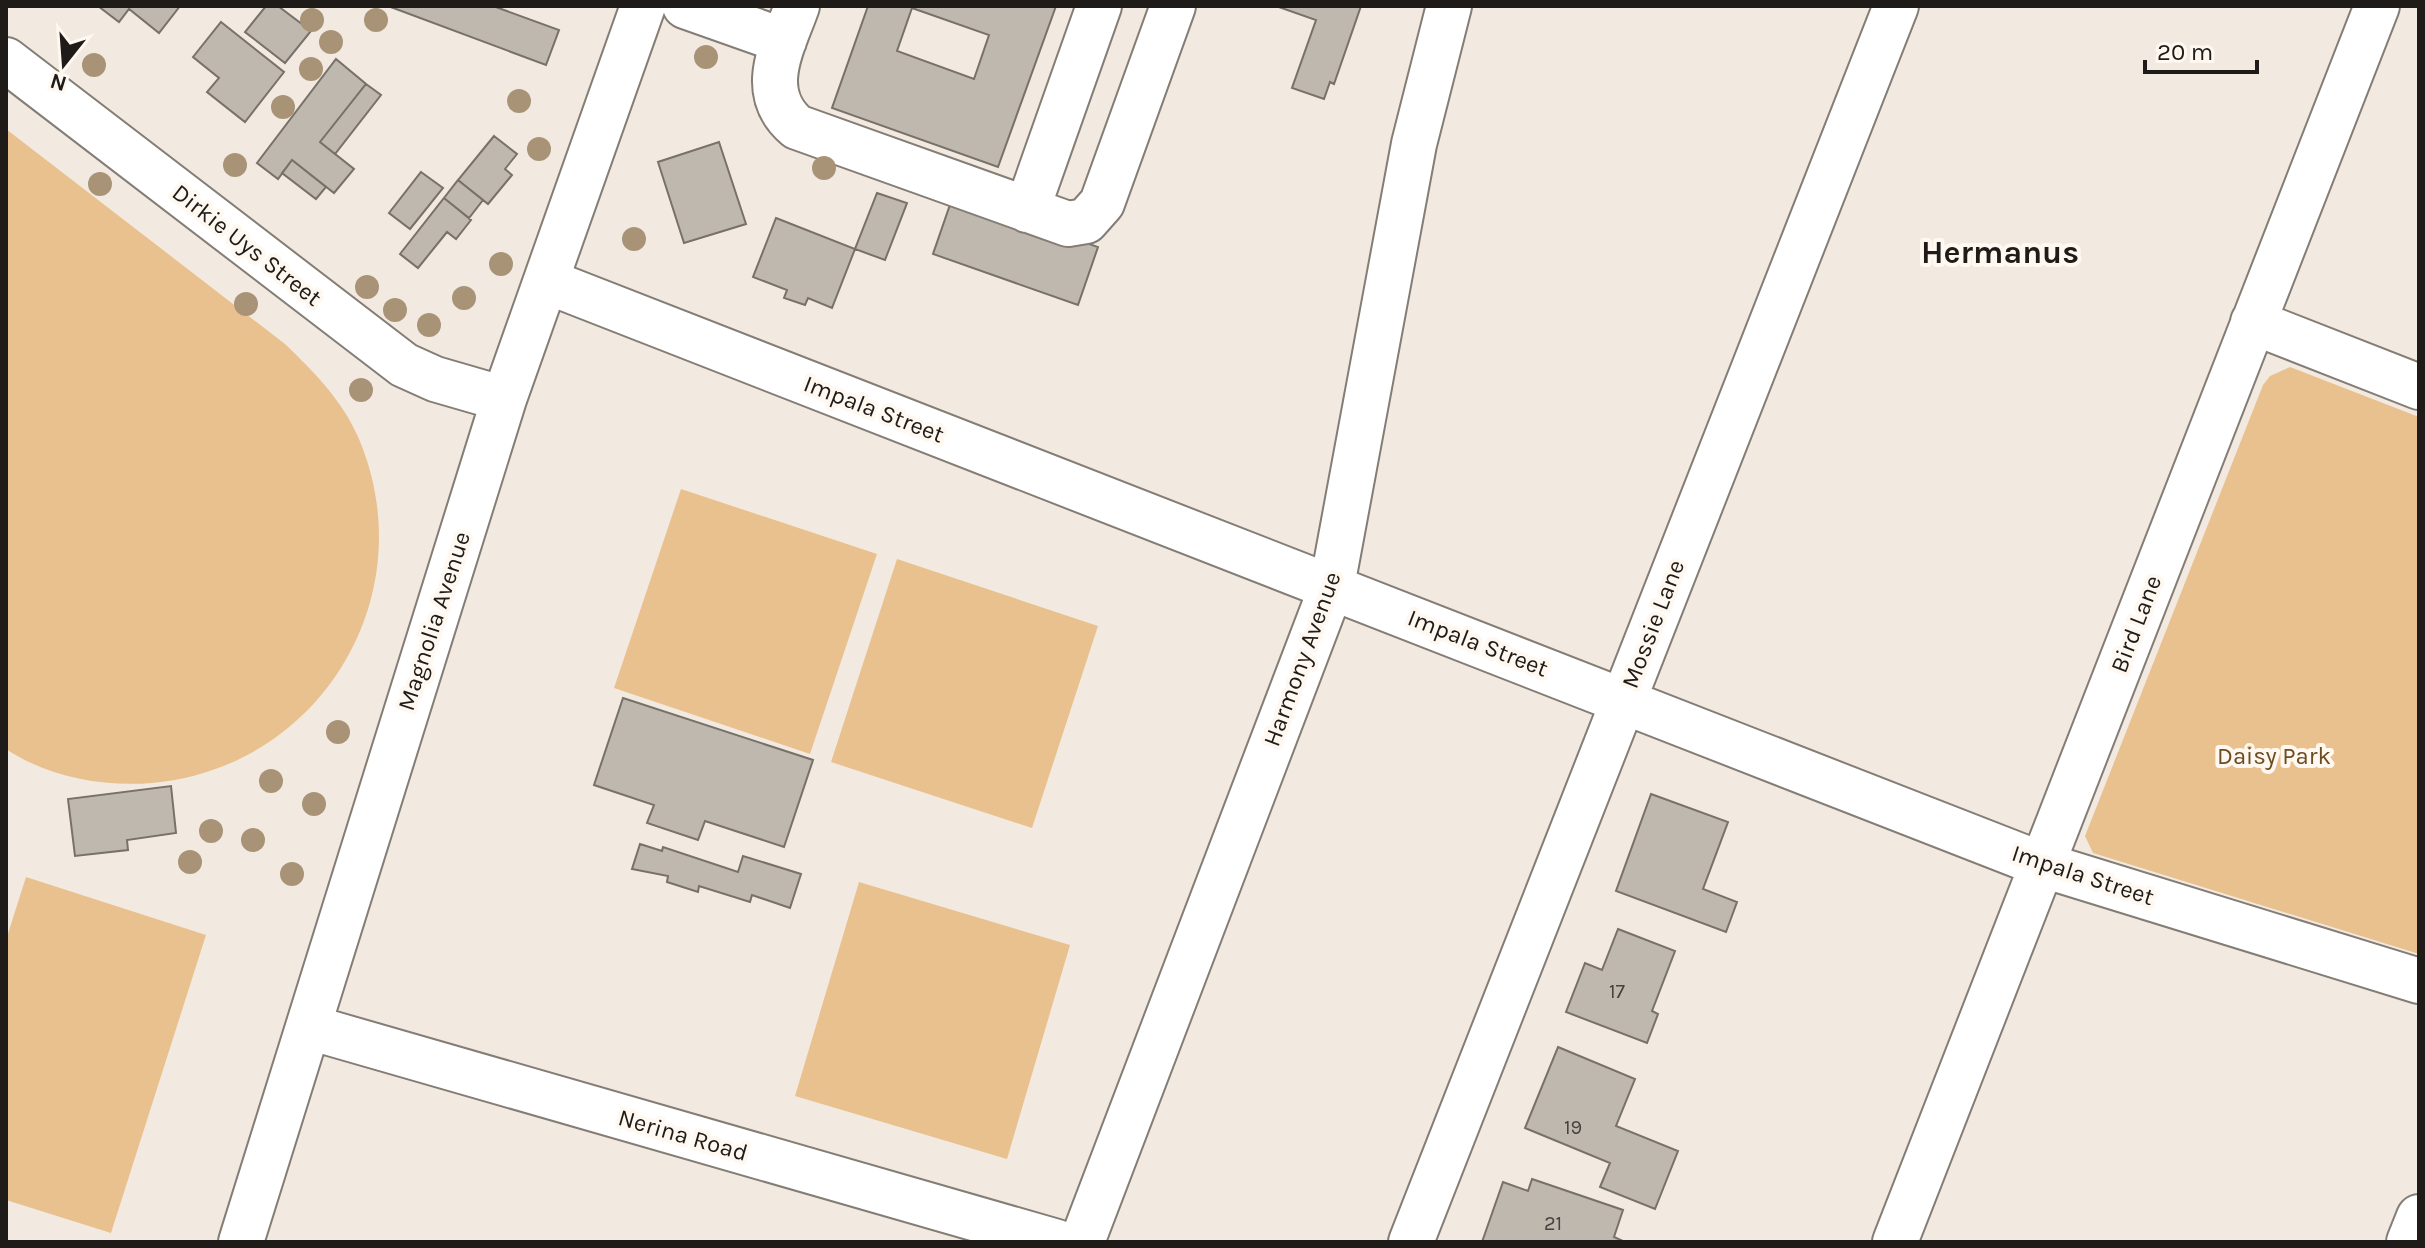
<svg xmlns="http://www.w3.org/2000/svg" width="2425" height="1248" viewBox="0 0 2425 1248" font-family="Karla,sans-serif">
	<rect width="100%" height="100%" fill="#f2eae1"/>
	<path fill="#e9c18f" d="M 6,129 L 285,344 C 314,372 343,401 359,439 C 425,596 320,768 152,783 C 102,787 48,777 6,749 Z
		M 2290,367 L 2419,417 L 2419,954 L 2093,853 L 2085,836 L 2263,385 L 2270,376 Z
		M 681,489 L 877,554 L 810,754 L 614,688 Z
		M 897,559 L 1098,626 L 1032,828 L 831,762 Z
		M 26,877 L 206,935 L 111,1233 L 6,1200 L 6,940 Z
		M 859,882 L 1070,945 L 1007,1159 L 795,1096 Z"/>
	<path fill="#bfb8af" stroke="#787169" stroke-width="2" fill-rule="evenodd" d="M 98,6 L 180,6 L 159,33 L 129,9 L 119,22 Z
		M 266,6 L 278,6 L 311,31 L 285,63 L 245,32 Z
		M 388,6 L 493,6 L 559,30 L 546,65 Z
		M 868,6 L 1056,6 L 998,167 L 832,108 ZM 912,8 L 989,35 L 974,79 L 897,51 Z
		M 1276,6 L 1361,6 L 1334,84 L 1330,82 L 1324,99 L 1292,88 L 1316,20 Z
		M 221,22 L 284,72 L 245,122 L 207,92 L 219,78 L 193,57 Z
		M 336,59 L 366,84 L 320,142 L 354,169 L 334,193 L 292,160 L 278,179 L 257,163 Z
		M 366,84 L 381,95 L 335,154 L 320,142 Z
		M 494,136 L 517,154 L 505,169 L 512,175 L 488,204 L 458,180 Z
		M 719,142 L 746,224 L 684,243 L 658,162 Z
		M 292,160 L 326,187 L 316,199 L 282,173 Z
		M 421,172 L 443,188 L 410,229 L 389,213 Z
		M 458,180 L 483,200 L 469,218 L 444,198 Z
		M 877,193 L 907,203 L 885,260 L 855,249 Z
		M 953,196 L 1098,247 L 1078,305 L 933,254 Z
		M 444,198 L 471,220 L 456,239 L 447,232 L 418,268 L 400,254 Z
		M 776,218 L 855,249 L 832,308 L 808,298 L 805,305 L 784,298 L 787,290 L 753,277 Z
		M 623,698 L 813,760 L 784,847 L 705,821 L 698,840 L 647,823 L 654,805 L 594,785 Z
		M 171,786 L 176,833 L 127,840 L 128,850 L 75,856 L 68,799 Z
		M 1651,794 L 1728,822 L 1703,889 L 1737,902 L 1726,932 L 1616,891 Z
		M 640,844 L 662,851 L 663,847 L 738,872 L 743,856 L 801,874 L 790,908 L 752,895 L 750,902 L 699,886 L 698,892 L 667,882 L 668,876 L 632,869 Z
		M 1618,929 L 1675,951 L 1652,1011 L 1658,1014 L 1647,1043 L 1566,1012 L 1585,963 L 1602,970 Z
		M 1558,1047 L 1635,1079 L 1616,1126 L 1678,1151 L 1655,1209 L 1600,1187 L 1610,1163 L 1525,1128 Z
		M 1532,1179 L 1623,1210 L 1614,1237 L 1625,1242 L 1482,1242 L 1503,1182 L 1528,1191 Z"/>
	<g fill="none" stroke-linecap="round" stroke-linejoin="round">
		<defs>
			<path id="minor" d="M 685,6 L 784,41
				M 797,6 C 782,48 756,92 797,127 L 1068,224 L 1086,221 L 1102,203 L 1173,6
				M 6,60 L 404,365 L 435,379 L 504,399
				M 1027,210 L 1099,6
				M 546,281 L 2043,865 L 2419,981
				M 2253,322 L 2419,387
				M 309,1027 L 1057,1242
				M 241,1242 L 504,399 L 643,6
				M 1082,1242 L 1332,586 L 1414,144 L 1449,6
				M 1411,1242 L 1896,6
				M 1895,1242 L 2377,6
				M 2409,1242 L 2419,1217"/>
		</defs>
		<use href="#minor" stroke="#847d75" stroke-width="48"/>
		<use href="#minor" stroke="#fff" stroke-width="44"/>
	</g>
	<g fill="#a99377">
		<circle cx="312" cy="20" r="12"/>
		<circle cx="376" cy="20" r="12"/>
		<circle cx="331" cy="42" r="12"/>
		<circle cx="706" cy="57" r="12"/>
		<circle cx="94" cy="65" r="12"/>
		<circle cx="311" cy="69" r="12"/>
		<circle cx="519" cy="101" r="12"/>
		<circle cx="283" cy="107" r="12"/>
		<circle cx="539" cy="149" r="12"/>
		<circle cx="235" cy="165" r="12"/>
		<circle cx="824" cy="168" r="12"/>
		<circle cx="100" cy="184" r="12"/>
		<circle cx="634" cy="239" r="12"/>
		<circle cx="501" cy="264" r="12"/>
		<circle cx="367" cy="287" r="12"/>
		<circle cx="464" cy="298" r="12"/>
		<circle cx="246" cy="304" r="12"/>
		<circle cx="395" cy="310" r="12"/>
		<circle cx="429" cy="325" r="12"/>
		<circle cx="361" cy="390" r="12"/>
		<circle cx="338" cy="732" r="12"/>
		<circle cx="271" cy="781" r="12"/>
		<circle cx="314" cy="804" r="12"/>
		<circle cx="211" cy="831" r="12"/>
		<circle cx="253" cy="840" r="12"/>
		<circle cx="190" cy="862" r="12"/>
		<circle cx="292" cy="874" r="12"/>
	</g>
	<g text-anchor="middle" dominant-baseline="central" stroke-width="8" stroke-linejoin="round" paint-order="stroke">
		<g font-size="20" fill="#46423e">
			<text x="1617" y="991">17</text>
			<text x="1573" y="1127">19</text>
			<text x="1553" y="1223">21</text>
		</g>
		<g font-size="24" fill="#1e1b18" stroke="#fef8f0">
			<text transform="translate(247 245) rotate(38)">Dirkie Uys Street</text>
			<text transform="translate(874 409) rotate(21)">Impala Street</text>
			<text transform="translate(434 621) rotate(-72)">Magnolia Avenue</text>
			<text transform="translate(1653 624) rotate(-69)">Mossie Lane</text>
			<text transform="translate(2136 624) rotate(-69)">Bird Lane</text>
			<text transform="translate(1478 643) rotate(21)">Impala Street</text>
			<text transform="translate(1302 659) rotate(-70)">Harmony Avenue</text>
			<text transform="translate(2083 875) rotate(18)">Impala Street</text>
			<text transform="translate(683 1135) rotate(16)">Nerina Road</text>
		</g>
		<g font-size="24" fill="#6d4c21" stroke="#fef8f0">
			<text x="2274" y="756">Daisy Park</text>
		</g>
		<g font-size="32" font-weight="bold" fill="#1e1b18" stroke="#fef8f0">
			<text x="2000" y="252">Hermanus</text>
		</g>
	</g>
	<rect width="2425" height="1248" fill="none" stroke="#1e1b18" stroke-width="16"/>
	<g transform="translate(64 64) rotate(197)" stroke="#fef8f0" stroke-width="6" paint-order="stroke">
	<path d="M0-6L14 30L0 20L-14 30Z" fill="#1e1b18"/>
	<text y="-12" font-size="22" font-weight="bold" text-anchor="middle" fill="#1e1b18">N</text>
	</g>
	<path d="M2145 60v12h112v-12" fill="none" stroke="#1e1b18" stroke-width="4"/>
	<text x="2157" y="60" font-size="24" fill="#1e1b18" stroke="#fef8f0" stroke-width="6" paint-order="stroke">20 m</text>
</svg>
